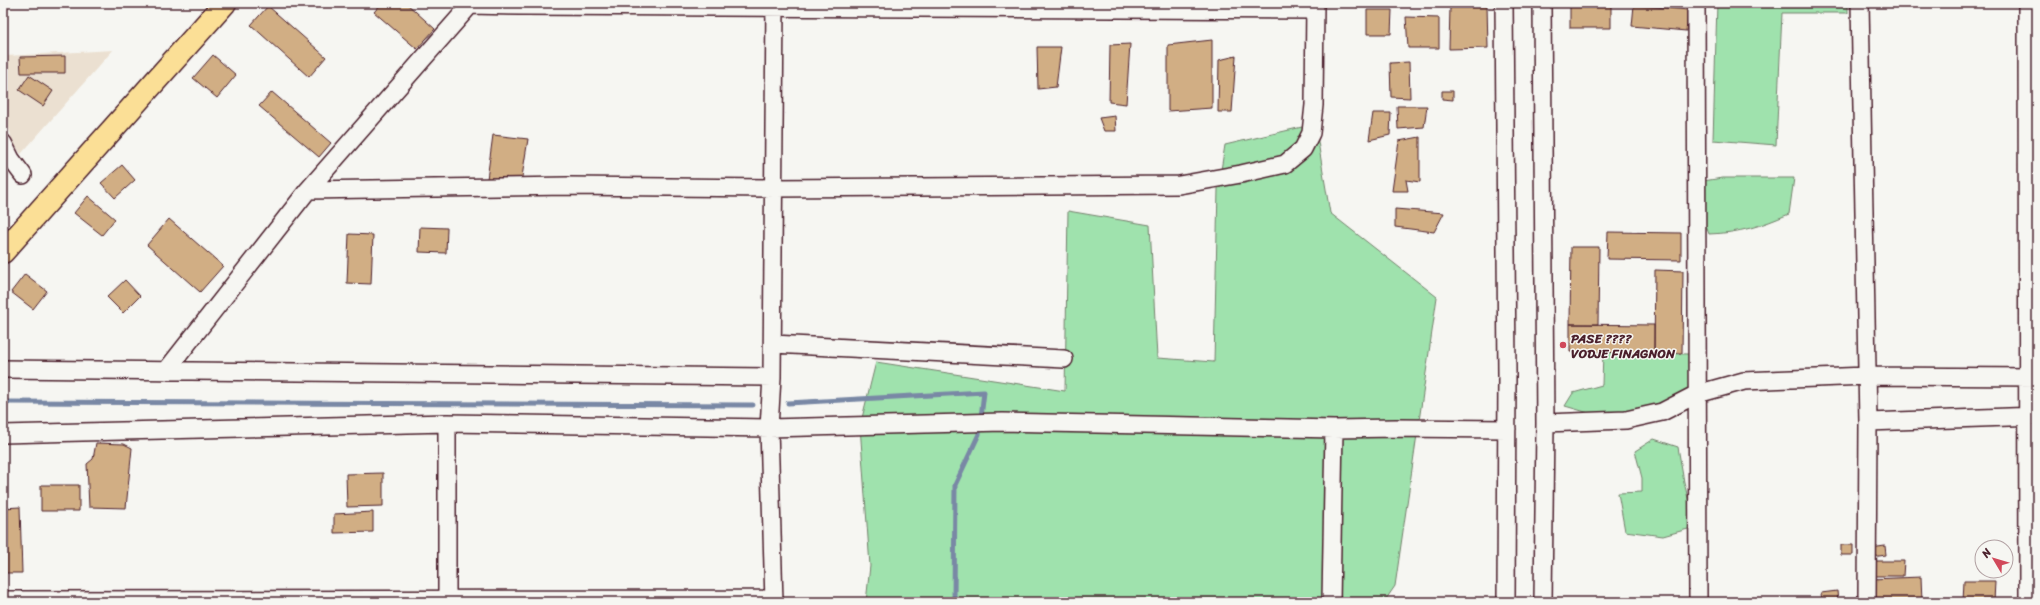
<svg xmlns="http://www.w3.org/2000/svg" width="2040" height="605" viewBox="0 0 2040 605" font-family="Sriracha,sans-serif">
	<rect width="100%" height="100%" fill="#f6f6f2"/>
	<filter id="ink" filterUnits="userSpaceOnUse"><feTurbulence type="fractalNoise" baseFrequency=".025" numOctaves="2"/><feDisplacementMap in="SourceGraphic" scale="8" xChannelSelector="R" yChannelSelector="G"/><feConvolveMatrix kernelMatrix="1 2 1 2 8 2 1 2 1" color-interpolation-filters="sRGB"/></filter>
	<g filter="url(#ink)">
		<path fill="#ebe0d1" d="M 113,50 L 21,154 L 12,141 L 9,128 L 6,56 Z"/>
		<path fill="#9fe2ad" stroke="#74806c" d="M 1717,3 L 1848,3 L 1848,13 L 1782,13 L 1776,145 L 1713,140 Z
			M 1315,124 L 1330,213 L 1437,297 L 1395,586 L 1384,602 L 866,602 L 870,566 L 860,426 L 876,362 L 1065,391 L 1068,211 L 1150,225 L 1157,358 L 1214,362 L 1218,189 L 1225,145 Z
			M 1723,178 L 1794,178 L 1789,214 C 1761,226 1740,233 1709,234 L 1694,194 L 1703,181 Z
			M 1603,352 L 1688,354 L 1700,373 L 1690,397 L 1668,409 L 1596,415 L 1565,406 L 1573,393 L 1602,385 Z
			M 1654,439 L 1678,447 L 1684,482 L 1695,527 L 1663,536 L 1625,531 L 1618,493 L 1642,492 L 1642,478 L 1635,451 Z"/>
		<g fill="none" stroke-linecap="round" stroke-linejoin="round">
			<path stroke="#7988a5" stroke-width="5" d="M 3,402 L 753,405
				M 788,403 L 984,392 L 979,434 L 955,485 L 954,602"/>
		</g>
		<path fill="#d1ae84" stroke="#4a1f2b" d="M 382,3 L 406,3 L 435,29 L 417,49 L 374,12 Z
			M 1570,3 L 1611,3 L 1611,28 L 1570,28 Z
			M 1634,5 L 1688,10 L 1686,31 L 1632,26 Z
			M 268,6 L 326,57 L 309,77 L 251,25 Z
			M 1487,6 L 1488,48 L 1449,49 L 1450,7 Z
			M 1367,10 L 1392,10 L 1391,34 L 1367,34 Z
			M 1406,17 L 1439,18 L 1439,48 L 1408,48 Z
			M 1212,40 L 1212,108 L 1168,111 L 1168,45 Z
			M 1130,44 L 1126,104 L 1109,102 L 1110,45 Z
			M 1037,47 L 1061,47 L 1056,87 L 1038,89 Z
			M 213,55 L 236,75 L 217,98 L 193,78 Z
			M 65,56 L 65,73 L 21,73 L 20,57 Z
			M 1236,56 L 1232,112 L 1218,112 L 1219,60 Z
			M 1409,62 L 1410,98 L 1391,97 L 1390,63 Z
			M 29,75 L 53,91 L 43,106 L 19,90 Z
			M 1442,91 L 1453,91 L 1453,100 L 1442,99 Z
			M 272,92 L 331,143 L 319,157 L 259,106 Z
			M 1397,106 L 1427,106 L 1424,127 L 1398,129 Z
			M 1373,113 L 1391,113 L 1390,135 L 1369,140 Z
			M 1115,116 L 1116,131 L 1104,131 L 1099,118 Z
			M 493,135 L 528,139 L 521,183 L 487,179 Z
			M 1420,137 L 1420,182 L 1406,180 L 1408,191 L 1392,191 L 1399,141 Z
			M 122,165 L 135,180 L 115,198 L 101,183 Z
			M 88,196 L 115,219 L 102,235 L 74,213 Z
			M 1395,209 L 1444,213 L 1434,232 L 1395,227 Z
			M 169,219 L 223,266 L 200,292 L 147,245 Z
			M 420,227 L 447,228 L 446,253 L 419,252 Z
			M 1608,232 L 1681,233 L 1681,260 L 1607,259 Z
			M 349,234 L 373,235 L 371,284 L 347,283 Z
			M 1571,247 L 1599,247 L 1598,324 L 1570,324 Z
			M 1655,270 L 1683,271 L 1682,353 L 1654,353 Z
			M 25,274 L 47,291 L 33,309 L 11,292 Z
			M 125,280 L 140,296 L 123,313 L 107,297 Z
			M 1570,324 L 1654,325 L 1654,353 L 1570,352 Z
			M 96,443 L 124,444 L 132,448 L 126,508 L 89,507 L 87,464 L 93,459 Z
			M 383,473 L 383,506 L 347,507 L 346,474 Z
			M 41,485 L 79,485 L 79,511 L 41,511 Z
			M 20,507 L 22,573 L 3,573 L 3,508 Z
			M 373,512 L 373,532 L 334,533 L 334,514 Z
			M 1841,545 L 1853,545 L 1853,555 L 1841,555 Z
			M 1885,546 L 1886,555 L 1872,557 L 1871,548 Z
			M 1876,561 L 1904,561 L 1903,576 L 1876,576 Z
			M 1921,577 L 1922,602 L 1872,602 L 1871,579 Z
			M 1964,581 L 1995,581 L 1994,602 L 1963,602 Z
			M 1837,591 L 1838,602 L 1822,602 L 1821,593 Z"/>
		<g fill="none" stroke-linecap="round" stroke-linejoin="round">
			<defs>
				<path id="minor" d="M 468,3 L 470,5 L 519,6 L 1315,10
					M 1504,3 L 1507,373 L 1506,602
					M 1542,3 L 1545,423 L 1543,602
					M 1696,3 L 1698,602
					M 1860,3 L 1868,422 L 1867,602
					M 2027,3 L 2028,602
					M 3,143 L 11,159 L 23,175
					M 308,190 L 568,186 L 774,188 L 1179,185 L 1241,174 L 1285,164 L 1303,149 L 1311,133 L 1314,105 L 1315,3
					M 773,344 L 1064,359
					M 3,369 L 772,377
					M 166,371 L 308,190 L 472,3
					M 1868,422 L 2037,416
					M 1545,423 L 1626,420 L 1662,412 L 1697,394 L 1744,381 L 1866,376 L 2037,377
					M 3,434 L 447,423 L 769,428 L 1003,422 L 1334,429
					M 3,600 L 774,599
					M 447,602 L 447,423
					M 774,602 L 769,428 L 772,377 L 775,3
					M 1331,602 L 1334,429 L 1396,428 L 1507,429"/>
				<path id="highway" d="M 3,252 L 225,3"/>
			</defs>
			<use href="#minor" stroke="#4a1f2b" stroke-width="20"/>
			<use href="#highway" stroke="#4a1f2b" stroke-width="25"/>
			<use href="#minor" stroke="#f6f6f2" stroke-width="17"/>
			<use href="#highway" stroke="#fbdf96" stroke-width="22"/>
		</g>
	</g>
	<circle fill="#d1495b" stroke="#f6f6f2" stroke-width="1.5" cx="1563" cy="345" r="4"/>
	<g text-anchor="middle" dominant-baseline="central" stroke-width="3" stroke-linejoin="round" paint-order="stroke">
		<g font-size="13" font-weight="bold" fill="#4a1f2b" stroke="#f6f6f2" text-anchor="start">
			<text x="1571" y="338">PASE ????<tspan x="1571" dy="15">VODJE FINAGNON</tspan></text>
		</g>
	</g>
	<rect width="2040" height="605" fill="none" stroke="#f6f6f2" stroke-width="16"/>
	<rect x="8" y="8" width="2024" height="589" fill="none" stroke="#4a1f2b" stroke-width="1.5" filter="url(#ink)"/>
	<g transform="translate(1994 559) rotate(308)"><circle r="19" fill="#f6f6f2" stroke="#b1a0a2"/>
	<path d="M0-3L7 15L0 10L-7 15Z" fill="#d1495b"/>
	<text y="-6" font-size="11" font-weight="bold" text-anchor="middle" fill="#4a1f2b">N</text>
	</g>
</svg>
